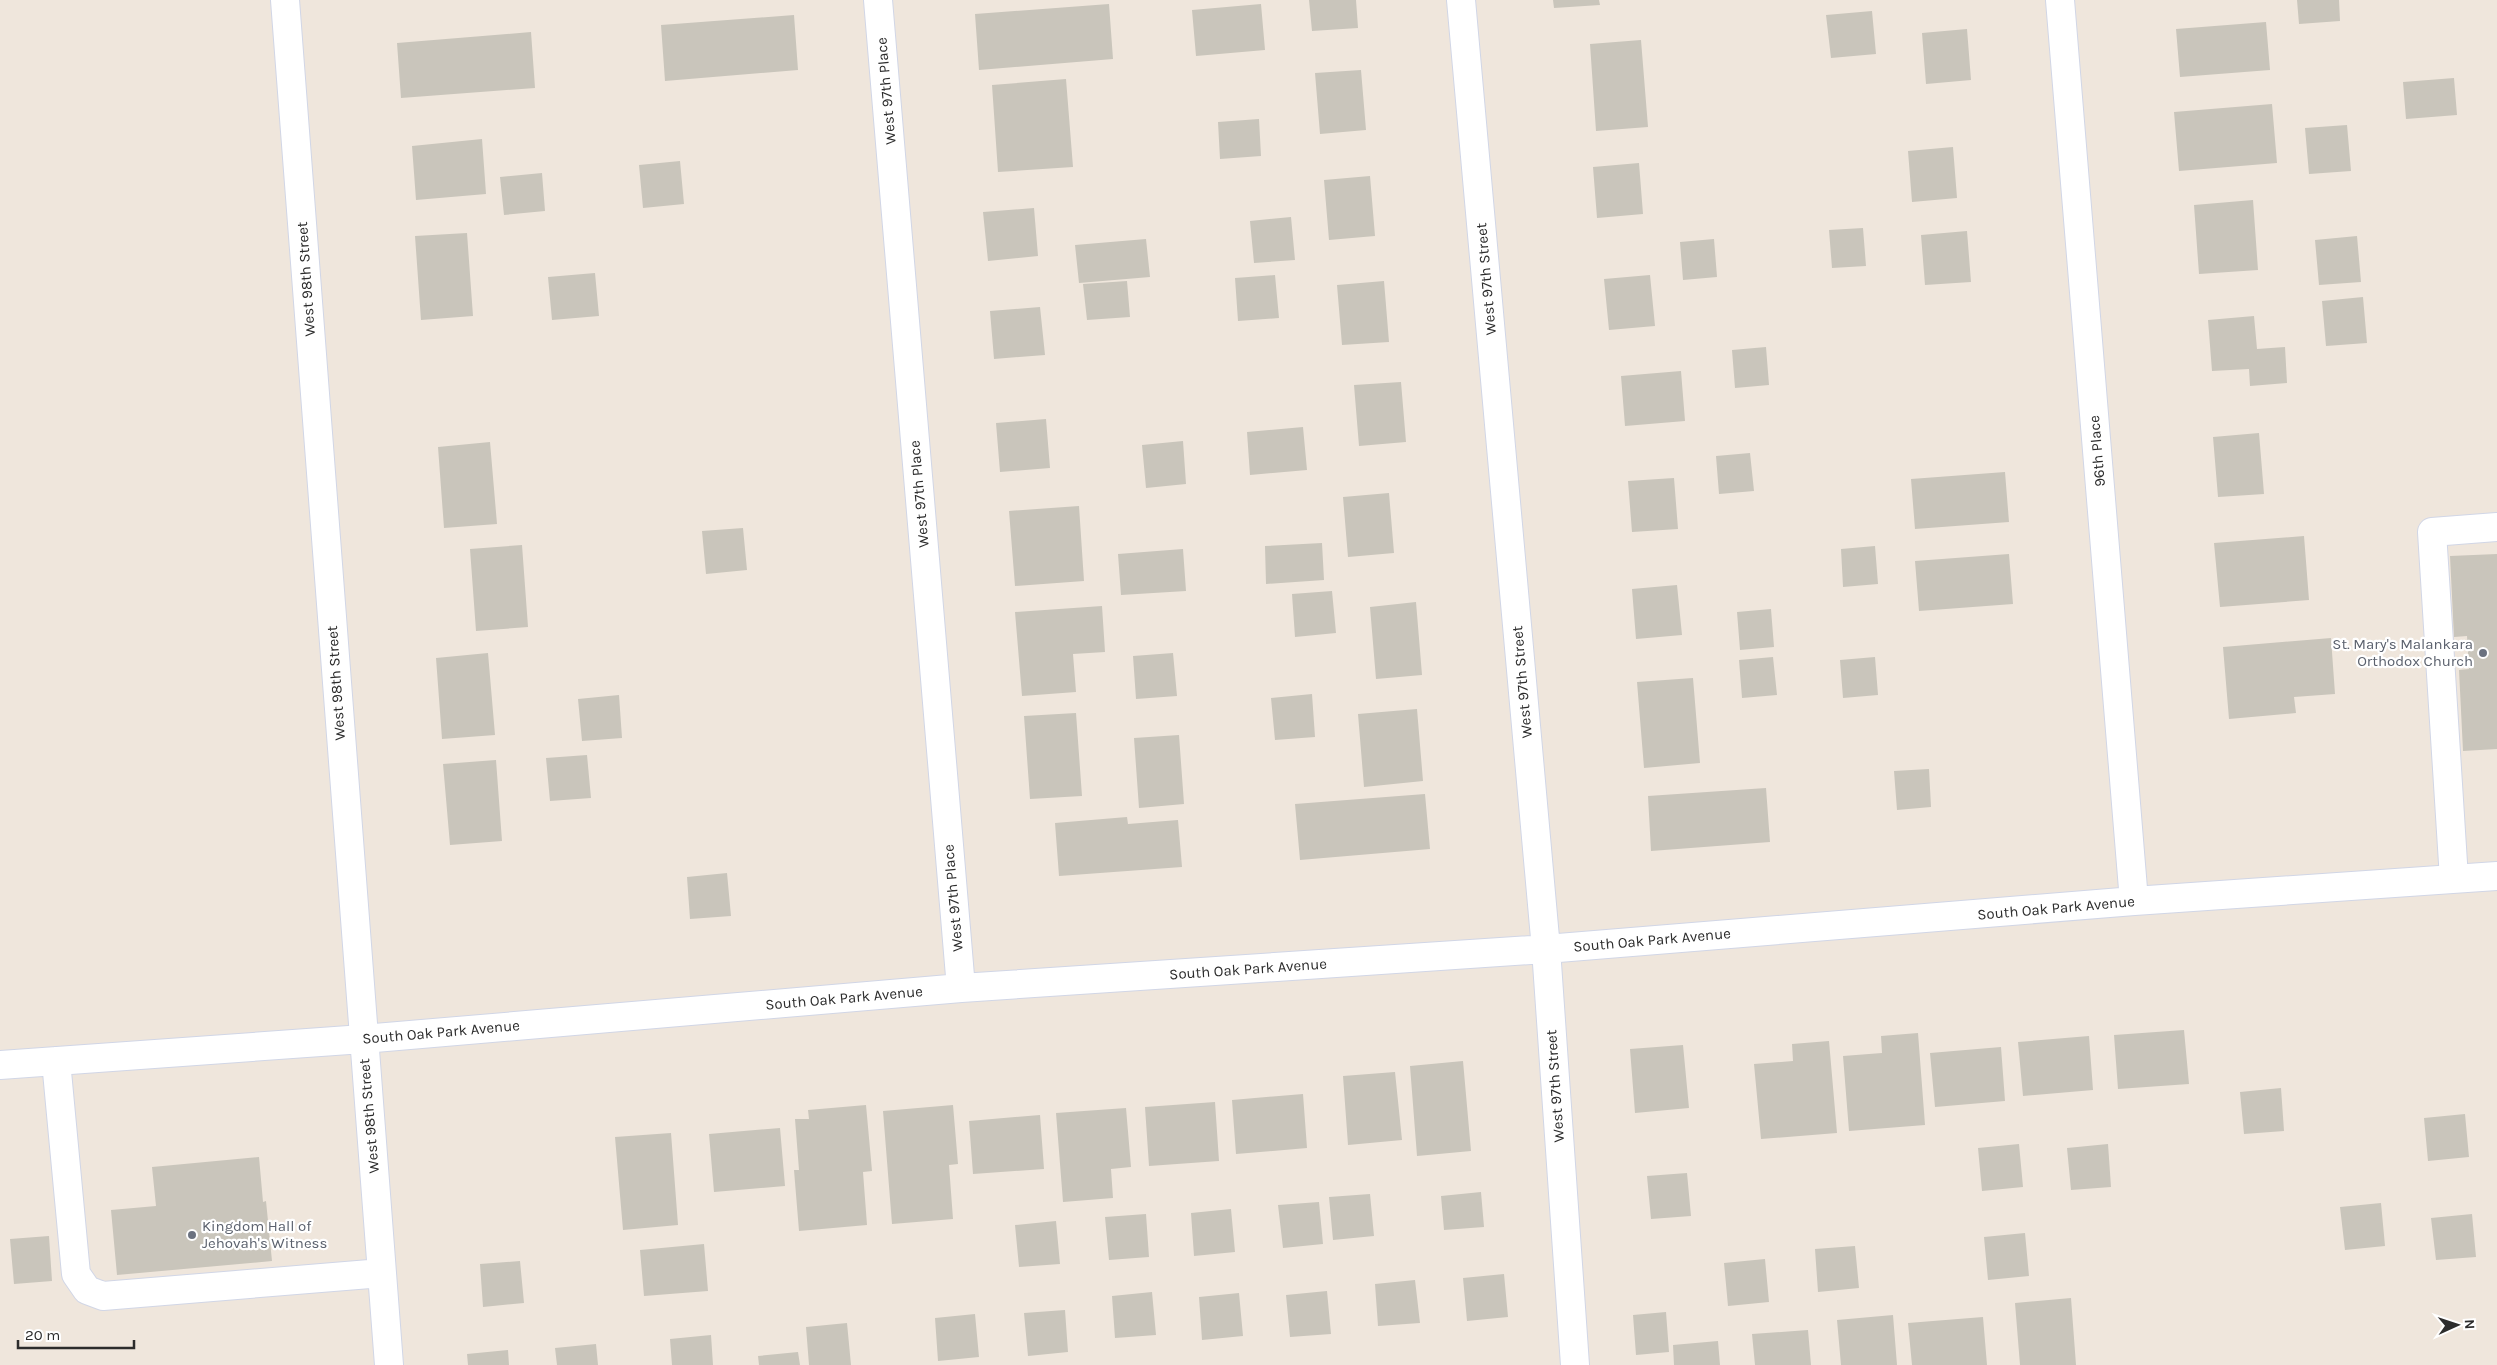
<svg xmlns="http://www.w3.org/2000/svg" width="2497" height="1365" viewBox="0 0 2497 1365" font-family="Karla,sans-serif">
	<rect width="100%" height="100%" fill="#efe6dc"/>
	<path fill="#c9c5bb" d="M 1309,0 L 1356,0 L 1358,28 L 1312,31 Z
		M 1553,0 L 1599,0 L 1600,5 L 1554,8 Z
		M 2297,0 L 2339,0 L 2340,21 L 2299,24 Z
		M 1109,4 L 1113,59 L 979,70 L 975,14 Z
		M 1261,4 L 1265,50 L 1196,56 L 1192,10 Z
		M 1872,11 L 1876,54 L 1831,58 L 1826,15 Z
		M 794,15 L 798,70 L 665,81 L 661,25 Z
		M 2266,22 L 2270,70 L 2180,77 L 2176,29 Z
		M 1967,29 L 1971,80 L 1926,84 L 1922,33 Z
		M 531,32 L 535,88 L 401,98 L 397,43 Z
		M 1641,40 L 1648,127 L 1596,131 L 1590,44 Z
		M 1361,70 L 1366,130 L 1320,134 L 1315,73 Z
		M 2454,78 L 2457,115 L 2406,119 L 2403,82 Z
		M 1066,79 L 1073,167 L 998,172 L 992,85 Z
		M 2272,104 L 2277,163 L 2179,171 L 2174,112 Z
		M 1259,119 L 1261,156 L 1220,159 L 1218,122 Z
		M 2347,125 L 2351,171 L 2309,174 L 2305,128 Z
		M 482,139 L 486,194 L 416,200 L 412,146 Z
		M 1953,147 L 1957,198 L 1912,202 L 1908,151 Z
		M 680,161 L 684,204 L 643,208 L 639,165 Z
		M 1639,163 L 1643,214 L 1597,218 L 1593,167 Z
		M 542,173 L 545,211 L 504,215 L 500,177 Z
		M 1370,176 L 1375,236 L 1329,240 L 1324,180 Z
		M 2253,200 L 2258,270 L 2199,274 L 2194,205 Z
		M 1034,208 L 1038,256 L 988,261 L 983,212 Z
		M 1291,217 L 1295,260 L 1254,263 L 1250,221 Z
		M 1863,228 L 1866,266 L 1832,268 L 1829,230 Z
		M 1967,231 L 1971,282 L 1925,285 L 1921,235 Z
		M 467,233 L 473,316 L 421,320 L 415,236 Z
		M 2357,236 L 2361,282 L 2319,285 L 2315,240 Z
		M 1146,239 L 1150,277 L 1079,283 L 1075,245 Z
		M 1714,239 L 1717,277 L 1683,280 L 1680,242 Z
		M 595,273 L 599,316 L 552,320 L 548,277 Z
		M 1275,275 L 1279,318 L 1238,321 L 1235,278 Z
		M 1650,275 L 1655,326 L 1609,330 L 1604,279 Z
		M 1127,281 L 1130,317 L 1087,320 L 1083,284 Z
		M 1384,281 L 1389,342 L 1342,345 L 1337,285 Z
		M 2363,297 L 2367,343 L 2326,346 L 2322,301 Z
		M 1040,307 L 1045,355 L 994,359 L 990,311 Z
		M 2254,316 L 2257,349 L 2285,347 L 2287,383 L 2250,386 L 2249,369 L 2212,371 L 2208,320 Z
		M 1766,347 L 1769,385 L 1735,388 L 1732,350 Z
		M 1681,371 L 1685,421 L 1625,426 L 1621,376 Z
		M 1401,382 L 1406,442 L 1359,446 L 1354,385 Z
		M 1046,419 L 1050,468 L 1000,472 L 996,423 Z
		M 1303,427 L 1307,470 L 1250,475 L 1247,432 Z
		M 2259,433 L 2264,494 L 2218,497 L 2213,437 Z
		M 1183,441 L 1186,484 L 1146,488 L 1142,445 Z
		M 490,442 L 497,524 L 444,528 L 438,447 Z
		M 1750,453 L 1754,491 L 1719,494 L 1716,456 Z
		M 2005,472 L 2009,522 L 1915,529 L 1911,479 Z
		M 1674,478 L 1678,529 L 1632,532 L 1628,481 Z
		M 1389,493 L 1394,553 L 1348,557 L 1343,497 Z
		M 1079,506 L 1084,581 L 1015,586 L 1009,511 Z
		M 743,528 L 747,570 L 706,574 L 702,531 Z
		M 2304,536 L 2309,600 L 2220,607 L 2214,543 Z
		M 1322,543 L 1324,580 L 1266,584 L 1265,546 Z
		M 522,545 L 528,627 L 476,631 L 470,549 Z
		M 1875,546 L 1878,584 L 1843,587 L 1841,549 Z
		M 1183,549 L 1186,591 L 1121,595 L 1118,554 Z
		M 2009,554 L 2013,604 L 1919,611 L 1915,561 Z
		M 2497,554 L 2497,749 L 2463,751 L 2459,670 L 2469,669 L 2467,636 L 2454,637 L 2450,556 Z
		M 1677,585 L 1682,635 L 1636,639 L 1632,589 Z
		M 1332,591 L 1336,633 L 1295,637 L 1292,594 Z
		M 1416,602 L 1422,675 L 1376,679 L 1370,607 Z
		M 1102,606 L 1105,652 L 1073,654 L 1076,692 L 1022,696 L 1015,612 Z
		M 1771,609 L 1774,647 L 1740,650 L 1737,612 Z
		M 2331,638 L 2335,694 L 2294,697 L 2296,713 L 2229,719 L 2223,647 Z
		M 488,653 L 495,735 L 442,739 L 436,658 Z
		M 1173,653 L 1177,696 L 1136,699 L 1133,656 Z
		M 1773,657 L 1777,695 L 1742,698 L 1739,660 Z
		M 1875,657 L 1878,695 L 1843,698 L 1840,660 Z
		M 1693,678 L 1700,763 L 1644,768 L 1637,682 Z
		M 1312,694 L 1315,737 L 1275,740 L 1271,698 Z
		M 619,695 L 622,738 L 582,741 L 578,699 Z
		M 1417,709 L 1423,781 L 1364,787 L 1358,714 Z
		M 1076,713 L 1082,796 L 1030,799 L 1024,716 Z
		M 1179,735 L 1184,804 L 1139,808 L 1134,738 Z
		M 587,755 L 591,798 L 550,801 L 546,758 Z
		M 496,760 L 502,841 L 450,845 L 443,764 Z
		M 1929,769 L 1931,807 L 1897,810 L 1894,771 Z
		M 1766,788 L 1770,842 L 1651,851 L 1648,796 Z
		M 1425,794 L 1430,849 L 1300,860 L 1295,804 Z
		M 1127,817 L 1128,824 L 1178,820 L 1182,867 L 1059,876 L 1055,823 Z
		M 727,873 L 731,916 L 690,919 L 687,877 Z
		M 2184,1030 L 2189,1084 L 2118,1089 L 2114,1035 Z
		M 1918,1033 L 1925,1125 L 1849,1131 L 1843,1056 L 1882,1053 L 1881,1036 Z
		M 2089,1036 L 2093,1090 L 2023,1096 L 2018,1042 Z
		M 1829,1041 L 1837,1133 L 1761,1139 L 1754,1064 L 1793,1061 L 1792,1044 Z
		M 1683,1045 L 1689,1108 L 1635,1113 L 1630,1049 Z
		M 2001,1047 L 2005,1101 L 1935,1107 L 1930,1053 Z
		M 1463,1061 L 1471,1151 L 1417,1156 L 1410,1066 Z
		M 1395,1072 L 1402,1140 L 1348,1145 L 1343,1076 Z
		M 2281,1088 L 2284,1131 L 2244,1134 L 2240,1092 Z
		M 1303,1094 L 1307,1148 L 1236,1154 L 1232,1100 Z
		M 1215,1102 L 1219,1161 L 1149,1166 L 1145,1107 Z
		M 866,1105 L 872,1171 L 863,1172 L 867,1225 L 799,1231 L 794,1170 L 799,1170 L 795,1119 L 809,1119 L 808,1110 Z
		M 953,1105 L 958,1164 L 949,1165 L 953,1219 L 892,1224 L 883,1111 Z
		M 1126,1108 L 1131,1167 L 1111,1169 L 1113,1198 L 1063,1202 L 1056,1113 Z
		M 2465,1114 L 2469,1157 L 2428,1161 L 2424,1118 Z
		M 1040,1115 L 1044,1169 L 973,1174 L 969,1121 Z
		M 780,1128 L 785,1186 L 714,1192 L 709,1134 Z
		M 671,1133 L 678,1225 L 623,1230 L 615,1137 Z
		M 2019,1144 L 2023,1187 L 1982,1191 L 1978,1148 Z
		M 2108,1144 L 2111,1187 L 2071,1190 L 2067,1148 Z
		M 259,1157 L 263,1202 L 266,1201 L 272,1261 L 117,1275 L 111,1210 L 156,1206 L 152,1167 Z
		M 1687,1173 L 1691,1216 L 1651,1219 L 1647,1176 Z
		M 1481,1192 L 1484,1227 L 1444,1230 L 1441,1196 Z
		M 1370,1194 L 1374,1236 L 1333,1240 L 1329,1197 Z
		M 1319,1202 L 1323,1244 L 1283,1248 L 1278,1205 Z
		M 2381,1203 L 2385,1246 L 2345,1250 L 2340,1207 Z
		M 1231,1209 L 1235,1252 L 1194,1256 L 1191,1213 Z
		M 1146,1214 L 1149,1257 L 1109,1260 L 1105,1217 Z
		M 2472,1214 L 2476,1257 L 2436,1260 L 2431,1218 Z
		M 1056,1221 L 1060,1264 L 1019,1267 L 1015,1225 Z
		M 2025,1233 L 2029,1276 L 1988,1280 L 1984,1237 Z
		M 49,1236 L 52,1281 L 14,1284 L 10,1239 Z
		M 704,1244 L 708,1291 L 644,1296 L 640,1250 Z
		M 1855,1246 L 1859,1288 L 1818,1292 L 1815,1249 Z
		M 1765,1259 L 1769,1302 L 1728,1306 L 1724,1263 Z
		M 520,1261 L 524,1303 L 483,1307 L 480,1264 Z
		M 1504,1274 L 1508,1317 L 1467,1321 L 1463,1278 Z
		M 1415,1280 L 1420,1323 L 1378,1326 L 1375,1284 Z
		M 1327,1291 L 1331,1334 L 1290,1337 L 1286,1295 Z
		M 1152,1292 L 1156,1335 L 1115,1338 L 1112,1296 Z
		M 1239,1293 L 1243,1336 L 1202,1340 L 1199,1297 Z
		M 2071,1298 L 2076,1365 L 2020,1365 L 2015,1303 Z
		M 1065,1310 L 1068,1352 L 1028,1356 L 1024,1313 Z
		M 1666,1312 L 1669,1352 L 1636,1355 L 1633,1315 Z
		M 975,1314 L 979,1357 L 938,1361 L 935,1318 Z
		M 1893,1315 L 1897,1365 L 1841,1365 L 1837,1320 Z
		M 1983,1317 L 1987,1365 L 1912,1365 L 1908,1323 Z
		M 847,1323 L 851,1365 L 809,1365 L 806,1327 Z
		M 1808,1330 L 1811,1365 L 1755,1365 L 1752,1334 Z
		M 711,1335 L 713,1365 L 672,1365 L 670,1339 Z
		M 1718,1341 L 1720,1365 L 1674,1365 L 1673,1345 Z
		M 596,1344 L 598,1365 L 557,1365 L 555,1348 Z
		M 508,1350 L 509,1365 L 468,1365 L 467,1354 Z
		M 798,1352 L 800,1365 L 759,1365 L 758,1356 Z"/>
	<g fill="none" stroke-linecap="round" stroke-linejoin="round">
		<defs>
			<path id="minor" d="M 285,0 L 389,1365
				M 878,0 L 961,988
				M 1461,0 L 1546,949 L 1575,1365
				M 2060,0 L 2134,901
				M 2454,879 L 2432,532 L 2497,527
				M 56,1061 L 76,1274 L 87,1290 L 103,1296 L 382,1273
				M 0,1065 L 363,1039 L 961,988 L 1546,949 L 2134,901 L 2497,876"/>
		</defs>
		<use href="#minor" stroke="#d1d6e6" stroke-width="30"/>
		<use href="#minor" stroke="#fff" stroke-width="28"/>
	</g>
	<g fill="#6b7280" stroke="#fff" stroke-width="2">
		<circle cx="2483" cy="653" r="5"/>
		<circle cx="192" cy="1235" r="5"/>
	</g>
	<g text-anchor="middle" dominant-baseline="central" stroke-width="4.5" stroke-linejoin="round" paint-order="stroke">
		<g font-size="15" fill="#2c2c2c" stroke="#fff">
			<text transform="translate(886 91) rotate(-95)">West 97th Place</text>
			<text transform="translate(306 279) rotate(-94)">West 98th Street</text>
			<text transform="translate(1486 279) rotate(-95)">West 97th Street</text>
			<text transform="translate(2097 451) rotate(-95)">96th Place</text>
			<text transform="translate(919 494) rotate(-95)">West 97th Place</text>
			<text transform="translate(1522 682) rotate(-95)">West 97th Street</text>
			<text transform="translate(336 683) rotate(-94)">West 98th Street</text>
			<text transform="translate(953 898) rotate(-95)">West 97th Place</text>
			<text transform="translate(2056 908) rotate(-5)">South Oak Park Avenue</text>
			<text transform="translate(1652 940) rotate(-5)">South Oak Park Avenue</text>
			<text transform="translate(1248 969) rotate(-4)">South Oak Park Avenue</text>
			<text transform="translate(844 998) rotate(-5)">South Oak Park Avenue</text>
			<text transform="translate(441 1032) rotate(-5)">South Oak Park Avenue</text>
			<text transform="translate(1555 1086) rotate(-94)">West 97th Street</text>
			<text transform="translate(369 1116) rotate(-95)">West 98th Street</text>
		</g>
		<g font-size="15" fill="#5b616d" stroke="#fff" text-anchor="end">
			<text x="2473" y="644">St. Mary's Malankara<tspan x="2473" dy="17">Orthodox Church</tspan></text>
			<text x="202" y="1226" text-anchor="start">Kingdom Hall of<tspan x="202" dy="17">Jehovah's Witness</tspan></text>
		</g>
	</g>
	<g transform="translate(2457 1325) rotate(87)" stroke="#ffffff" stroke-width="4" paint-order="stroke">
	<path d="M0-4L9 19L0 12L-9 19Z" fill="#2c2c2c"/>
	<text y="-8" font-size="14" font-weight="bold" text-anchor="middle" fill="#2c2c2c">N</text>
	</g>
	<path d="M18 1340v8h116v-8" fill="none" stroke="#2c2c2c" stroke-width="2.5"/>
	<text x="25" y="1340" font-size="15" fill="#2c2c2c" stroke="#ffffff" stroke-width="4" paint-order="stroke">20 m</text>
</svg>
